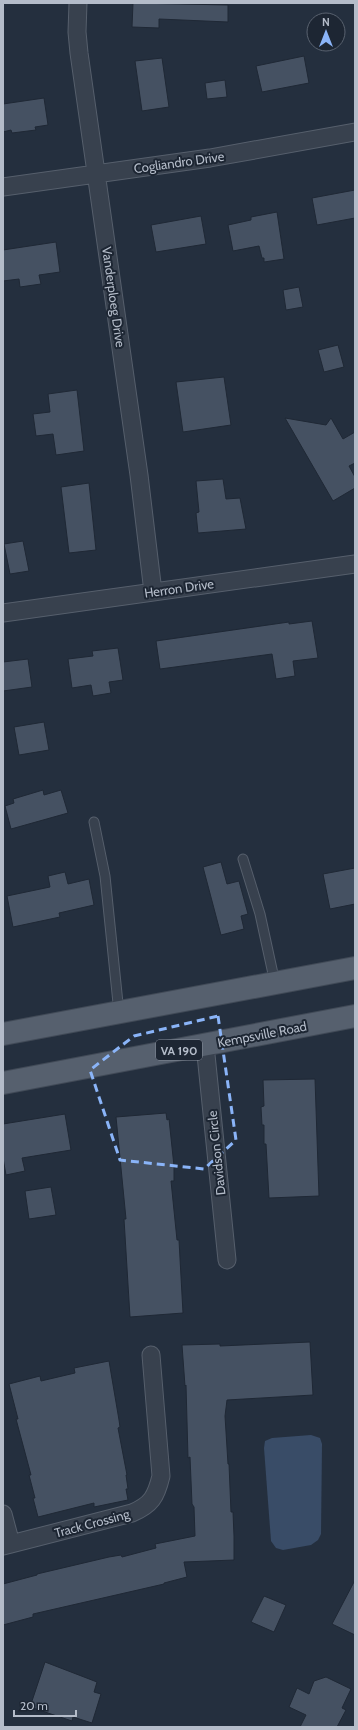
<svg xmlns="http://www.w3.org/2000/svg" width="358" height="1730" viewBox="0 0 358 1730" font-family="Cabin,sans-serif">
	<rect width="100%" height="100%" fill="#242f3e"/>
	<path fill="#394c67" d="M 311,1435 L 320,1438 L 322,1444 L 321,1534 L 318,1540 L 311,1545 L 283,1550 L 276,1548 L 271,1541 L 264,1448 L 265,1441 L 272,1438 Z"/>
	<path fill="#455162" stroke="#1f2835" d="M 133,3 L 228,5 L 228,22 L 159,19 L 159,28 L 132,27 Z
		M 304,56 L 309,83 L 262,92 L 256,66 Z
		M 162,58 L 169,107 L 142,111 L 135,61 Z
		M 225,80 L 227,97 L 207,99 L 205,83 Z
		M 44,98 L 48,125 L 35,127 L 36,130 L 12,133 L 11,130 L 3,132 L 3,104 Z
		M 355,190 L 355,218 L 317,225 L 312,198 Z
		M 277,212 L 284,259 L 264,262 L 264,258 L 262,258 L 259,246 L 233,251 L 228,225 L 251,220 L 251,217 Z
		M 201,216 L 206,244 L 156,252 L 151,225 Z
		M 56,242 L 60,272 L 39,275 L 41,284 L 20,287 L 19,279 L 3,281 L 3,250 Z
		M 299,287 L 303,307 L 286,310 L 283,290 Z
		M 338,345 L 344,367 L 324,372 L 318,350 Z
		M 224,377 L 231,425 L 183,432 L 176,382 Z
		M 77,390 L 84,451 L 56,455 L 53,434 L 36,436 L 33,414 L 50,412 L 48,394 Z
		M 285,418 L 326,425 L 331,418 L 343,439 L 355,432 L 355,463 L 349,466 L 355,477 L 355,488 L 333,501 Z
		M 223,479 L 226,499 L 240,498 L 246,529 L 198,533 L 196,513 L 199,512 L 196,481 Z
		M 89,483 L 96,550 L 69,553 L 61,487 Z
		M 23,541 L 29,571 L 10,574 L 4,544 Z
		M 312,621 L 318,658 L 293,661 L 295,676 L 276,679 L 272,654 L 160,669 L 156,641 L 289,622 L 289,624 Z
		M 118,648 L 123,680 L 109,682 L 111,693 L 93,696 L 91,685 L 72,688 L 68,659 L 93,656 L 92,651 Z
		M 28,659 L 32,687 L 3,691 L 3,662 Z
		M 44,722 L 49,750 L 19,755 L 14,727 Z
		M 43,790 L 44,795 L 61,790 L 68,813 L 11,829 L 5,806 L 14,803 L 13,799 Z
		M 221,862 L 227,884 L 239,881 L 248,914 L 241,916 L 244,929 L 221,935 L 203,867 Z
		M 355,868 L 355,904 L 330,909 L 323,874 Z
		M 65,872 L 68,884 L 89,879 L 94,905 L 59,913 L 60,917 L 13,927 L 7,896 L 50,887 L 48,876 Z
		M 315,1079 L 319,1196 L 269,1198 L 266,1144 L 264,1144 L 264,1125 L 262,1125 L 261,1107 L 264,1106 L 263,1080 Z
		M 166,1113 L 167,1120 L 169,1119 L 174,1166 L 174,1181 L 171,1181 L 177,1240 L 179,1240 L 183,1313 L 130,1317 L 124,1219 L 126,1219 L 116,1117 Z
		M 65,1114 L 71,1150 L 22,1158 L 25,1171 L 6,1175 L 3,1158 L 3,1124 Z
		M 51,1187 L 56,1215 L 29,1219 L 25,1191 Z
		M 310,1342 L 313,1395 L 227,1400 L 225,1416 L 228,1464 L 229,1464 L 231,1512 L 233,1512 L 234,1536 L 234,1560 L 184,1562 L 187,1577 L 164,1583 L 164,1584 L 33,1614 L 33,1617 L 3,1625 L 3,1584 L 37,1575 L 37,1574 L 109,1557 L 121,1555 L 122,1557 L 156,1548 L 155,1544 L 195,1536 L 194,1507 L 192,1504 L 190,1457 L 188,1458 L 186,1385 L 185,1386 L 182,1345 L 220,1344 L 220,1346 Z
		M 109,1361 L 119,1420 L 120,1427 L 118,1428 L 127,1475 L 126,1475 L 128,1489 L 126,1489 L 128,1500 L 94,1507 L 94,1503 L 38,1517 L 33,1498 L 35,1498 L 29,1475 L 31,1475 L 16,1419 L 18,1419 L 9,1384 L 40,1376 L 41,1381 L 75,1373 L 74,1368 Z
		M 355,1580 L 355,1635 L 332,1624 Z
		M 264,1596 L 286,1605 L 274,1632 L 251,1622 Z
		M 45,1662 L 97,1682 L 94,1692 L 101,1694 L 92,1723 L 73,1717 L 72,1721 L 30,1707 Z
		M 326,1677 L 351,1689 L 342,1708 L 346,1710 L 337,1727 L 300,1727 L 306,1715 L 289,1707 L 297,1688 L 309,1694 L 314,1681 Z"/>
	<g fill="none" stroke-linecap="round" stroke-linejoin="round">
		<defs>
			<path id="lane" d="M 94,822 L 105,876 L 119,1013
				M 243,859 L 260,914 L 275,983"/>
			<path id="street" d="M 78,3 L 77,32 L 79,53 L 139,475 L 153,592
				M 3,187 L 210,158 L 355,132
				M 3,613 L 355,564
				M 205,1045 L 227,1260
				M 3,1514 L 11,1544
				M 3,1546 L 132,1513 C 151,1505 156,1497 161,1476 L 151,1355"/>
			<path id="primary" d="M 3,1034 L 355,968
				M 3,1083 L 355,1016"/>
		</defs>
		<use href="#lane" stroke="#565f6c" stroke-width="11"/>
		<use href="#street" stroke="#565f6c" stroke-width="19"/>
		<use href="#primary" stroke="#414a57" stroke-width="24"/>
		<use href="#lane" stroke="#38414e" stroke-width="9"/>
		<use href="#street" stroke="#38414e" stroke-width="17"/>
		<use href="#primary" stroke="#56606e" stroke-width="22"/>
	</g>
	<path fill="none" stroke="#8ab4f8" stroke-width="3" stroke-dasharray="8 5" stroke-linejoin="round" d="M 218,1016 L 236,1140 L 204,1169 L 120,1160 L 90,1070 L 134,1036 Z"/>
	<g text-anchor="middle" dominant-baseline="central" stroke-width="4" stroke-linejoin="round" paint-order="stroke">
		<rect fill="#1d2633" stroke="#878f9c" stroke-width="1" x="156" y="1040" width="46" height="20" rx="3"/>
		<g font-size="12" font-weight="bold" fill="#b4bcc9">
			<text x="179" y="1050">VA 190</text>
		</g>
		<g font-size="13" fill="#b4bcc9" stroke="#1d2633">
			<text transform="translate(179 162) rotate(-8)">Cogliandro Drive</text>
			<text transform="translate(114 297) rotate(82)">Vanderploeg Drive</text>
			<text transform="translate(179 588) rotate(-8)">Herron Drive</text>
			<text transform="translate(262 1034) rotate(-11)">Kempsville Road</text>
			<text transform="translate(216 1153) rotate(-96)">Davidson Circle</text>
			<text transform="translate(92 1523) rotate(-15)">Track Crossing</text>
		</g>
	</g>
	<rect width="358" height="1730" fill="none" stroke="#b4bcc9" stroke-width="8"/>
	<g transform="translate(326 32)"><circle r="19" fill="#1d2633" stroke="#59626f"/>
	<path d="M0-3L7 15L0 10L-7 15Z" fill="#8ab4f8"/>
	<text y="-6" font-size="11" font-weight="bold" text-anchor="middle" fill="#b4bcc9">N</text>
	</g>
	<path d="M14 1710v6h62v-6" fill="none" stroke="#b4bcc9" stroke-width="2"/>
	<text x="20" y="1710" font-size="12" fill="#b4bcc9" stroke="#1d2633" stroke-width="3" paint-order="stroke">20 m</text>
</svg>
